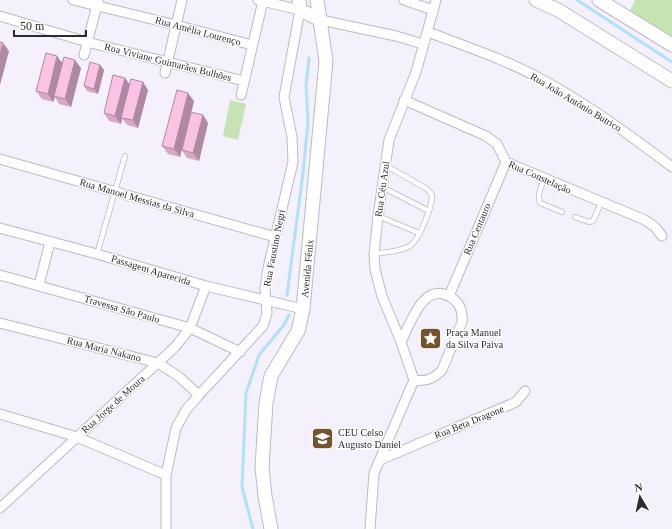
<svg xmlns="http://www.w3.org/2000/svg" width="672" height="529" viewBox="0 0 672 529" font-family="Georgia,serif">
	<rect width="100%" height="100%" fill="#f4f1fd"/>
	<path fill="#c5e3b3" d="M 635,0 L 672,0 L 672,38 L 630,11 Z
		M 230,100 L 246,104 L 238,140 L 223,136 Z"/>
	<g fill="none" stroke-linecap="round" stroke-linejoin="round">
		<path stroke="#b2dffc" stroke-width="3" d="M 577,0 L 672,62
			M 287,295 L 303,173 L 308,122 L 306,85 L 309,58
			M 253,529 L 242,487 L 246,393 L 259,355 L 284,325 L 289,315"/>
		<defs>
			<path id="lane" d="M 544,179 C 541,188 537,194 540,203 L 562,212
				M 382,187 L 429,211
				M 378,216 L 419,233
				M 575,217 L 589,222 L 593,221 L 601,203
				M 97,254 L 125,156
				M 374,254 C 385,252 398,252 408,247 C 419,242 432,207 432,195 L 427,189 L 385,165"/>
			<path id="street" d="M 73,0 L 176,25 L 252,45
				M 404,0 L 433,10
				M 0,16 L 87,42 L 244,81
				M 321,20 L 396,36 L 423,44
				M 428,32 C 467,47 507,60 543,80 C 589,105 631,136 672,167
				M 84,55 L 98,1
				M 165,73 L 182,0
				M 241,95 L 263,1
				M 404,100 L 486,136 L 497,144 L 506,162 L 645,220 L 655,227 L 662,236
				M 0,159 L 275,237
				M 0,228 L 97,254 L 206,286 L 303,309
				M 0,275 L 190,328 L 240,352
				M 39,285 L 50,242
				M 449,296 L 506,162
				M 0,323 L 158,363 L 178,376 L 199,395
				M 401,342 C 410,324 424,279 452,298 C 461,304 463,312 462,322 L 442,370 C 434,379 426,382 414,380
				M 414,380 L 401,342 L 382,296 L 375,269 L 374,254 L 378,216 L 389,140 L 416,72 L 436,0
				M 0,414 L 77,437 L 166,475
				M 380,460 L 516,402 L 525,391
				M 0,508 L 175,347 L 190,328 L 206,286
				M 166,529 L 166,475 L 176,428 L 186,410 L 199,395 L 263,326 L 267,313 L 265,289 L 268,268 L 293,162 L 292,137 L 284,97 L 300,10 L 258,0
				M 370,529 L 374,473 L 414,380"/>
			<g id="secondary">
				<path d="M 299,0 L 300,10 L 321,20"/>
				<path d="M 536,0 L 558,10 L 672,81"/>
				<path d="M 599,0 L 672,45"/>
				<path id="s1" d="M 271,529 L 265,496 L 262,467 L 266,403 L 271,376 L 298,331 L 303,309 L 326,61 L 317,0"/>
			</g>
		</defs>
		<use href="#lane" stroke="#bdb9c5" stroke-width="6"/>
		<use href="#street" stroke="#bdb9c5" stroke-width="11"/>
		<use href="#secondary" stroke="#bdb9c5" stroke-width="15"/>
		<use href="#lane" stroke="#fff" stroke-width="4.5"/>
		<use href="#street" stroke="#fff" stroke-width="9"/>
		<use href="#secondary" stroke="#fff" stroke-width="13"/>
	</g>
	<path fill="#d7a8c6" d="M 62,63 L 81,68 L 71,107 L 59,104 L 55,97 L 53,102 L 42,99 L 36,91 Z
		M 100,65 L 104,70 L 98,94 L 87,91 L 84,86 Z
		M 125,78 L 130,85 L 148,90 L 138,128 L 127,125 L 122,118 L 121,124 L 109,121 L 104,113 Z
		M 194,101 L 180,157 L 168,154 L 162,146 Z
		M 203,115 L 208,123 L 199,161 L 187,158 L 182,150 Z"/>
	<path fill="#af88a1" d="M 3,43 L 9,51 L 0,85 L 0,55 Z
		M 57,56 L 63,64 L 54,96 L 55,97 L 53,102 L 48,94 Z
		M 75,60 L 81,68 L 71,107 L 65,99 Z
		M 100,65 L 104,70 L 98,94 L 94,89 Z
		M 125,78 L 130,85 L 121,124 L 115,116 Z
		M 143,82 L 148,90 L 138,128 L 133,120 Z
		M 188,93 L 194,101 L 180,157 L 174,149 Z
		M 203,115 L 208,123 L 199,161 L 193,153 Z"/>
	<path fill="#fac3e6" stroke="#af88a1" d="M 0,42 L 3,43 L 0,55 Z
		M 46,53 L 57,56 L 48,94 L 36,91 Z
		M 64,57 L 75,60 L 65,99 L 54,96 Z
		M 90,62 L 100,65 L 94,89 L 84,86 Z
		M 113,75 L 125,78 L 115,116 L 104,113 Z
		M 131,79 L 143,82 L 133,120 L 121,118 Z
		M 177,90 L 188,93 L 174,149 L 162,146 Z
		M 191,112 L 203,115 L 193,153 L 182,150 Z"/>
	<defs>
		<symbol id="sight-square" viewBox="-11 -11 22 22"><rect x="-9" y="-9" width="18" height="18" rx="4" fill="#75532b" stroke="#fff"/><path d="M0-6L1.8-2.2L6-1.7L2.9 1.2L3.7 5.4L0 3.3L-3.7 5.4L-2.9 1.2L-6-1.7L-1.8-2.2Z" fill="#fff"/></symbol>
		<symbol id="school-square" viewBox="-11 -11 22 22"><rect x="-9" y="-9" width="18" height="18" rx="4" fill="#75532b" stroke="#fff"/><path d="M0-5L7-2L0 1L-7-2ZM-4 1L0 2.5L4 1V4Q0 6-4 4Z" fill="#fff"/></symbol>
	</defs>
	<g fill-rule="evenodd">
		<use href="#sight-square" x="418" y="326" width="25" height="25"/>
		<use href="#school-square" x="310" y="426" width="25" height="25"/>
	</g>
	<g text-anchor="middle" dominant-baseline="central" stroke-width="3" stroke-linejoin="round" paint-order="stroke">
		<g font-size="10" fill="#2e2c31" stroke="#fff">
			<text transform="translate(198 31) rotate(15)">Rua Amélia Lourenço</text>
			<text transform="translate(168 62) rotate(14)">Rua Viviane Guimarães Bulhões</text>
			<text transform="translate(576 102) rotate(31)">Rua João Antônio Butrico</text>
			<text transform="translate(540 177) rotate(24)">Rua Constelação</text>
			<text transform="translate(382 189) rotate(-82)">Rua Céu Azul</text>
			<text transform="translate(137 198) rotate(16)">Rua Manoel Messias da Silva</text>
			<text transform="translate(477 229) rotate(-67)">Rua Centauro</text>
			<text transform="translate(274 248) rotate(-79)">Rua Faustino Negri</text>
			<text stroke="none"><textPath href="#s1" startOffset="270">Avenida Fênix</textPath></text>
			<text transform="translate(151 270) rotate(17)">Passagem Aparecida</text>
			<text transform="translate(122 309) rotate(16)">Travessa São Paulo</text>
			<text transform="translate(104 349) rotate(14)">Rua Maria Nakano</text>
			<text transform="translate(113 404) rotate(-42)">Rua Jorge de Moura</text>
			<text transform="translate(469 422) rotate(-22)">Rua Beta Dragone</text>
		</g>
		<g font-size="10" fill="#2e2c31" stroke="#fff" text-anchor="start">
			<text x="446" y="332">Praça Manuel<tspan x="446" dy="12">da Silva Paiva</tspan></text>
			<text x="338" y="432">CEU Celso<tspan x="338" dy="12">Augusto Daniel</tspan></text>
		</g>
	</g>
	<g transform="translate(640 497) rotate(351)" stroke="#ffffff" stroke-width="3" paint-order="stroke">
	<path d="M0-3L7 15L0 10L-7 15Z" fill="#2e2c31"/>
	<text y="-6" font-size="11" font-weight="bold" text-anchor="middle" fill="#2e2c31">N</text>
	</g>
	<path d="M14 30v6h72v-6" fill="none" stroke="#2e2c31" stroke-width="2"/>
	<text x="20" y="30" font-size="12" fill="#2e2c31" stroke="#ffffff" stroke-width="3" paint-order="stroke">50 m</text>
</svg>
